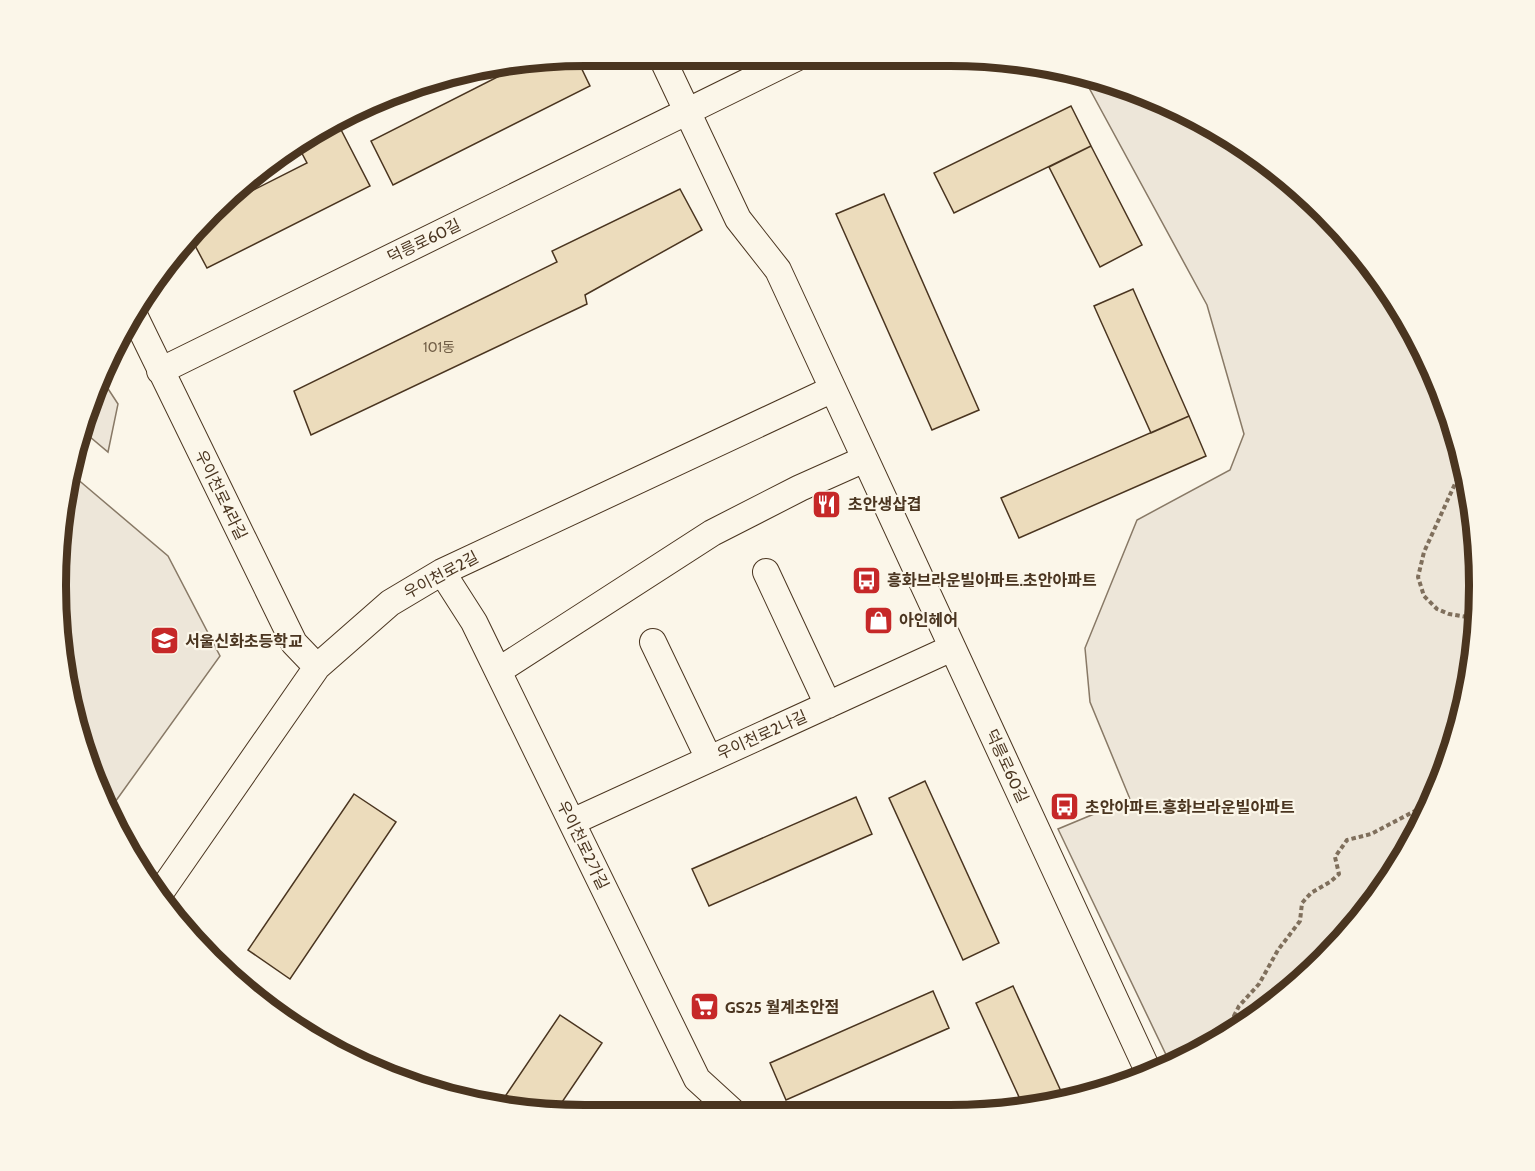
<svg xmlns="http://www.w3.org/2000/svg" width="1535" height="1171" viewBox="0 0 1535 1171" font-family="Cabin,'Noto Sans KR',sans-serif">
	<rect width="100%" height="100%" fill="#fbf6e9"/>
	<path fill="#ede6d9" stroke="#887966" stroke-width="1.5" d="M 1081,73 L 1087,74 L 1244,145 L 1325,211 L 1390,291 L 1439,382 L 1469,482 L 1479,585 L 1469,689 L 1439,788 L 1390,880 L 1324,960 L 1244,1026 L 1170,1063 L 1058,829 L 1130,799 L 1090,702 L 1085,648 L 1137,520 L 1230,470 L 1244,434 L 1207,305 Z
		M 101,378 L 118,404 L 108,452 L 83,431 Z
		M 69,472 L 168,556 L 220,656 L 110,809 L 84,756 L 57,620 L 66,482 Z"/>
	<path fill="#ecdcbc" stroke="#4a3520" stroke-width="1.5" d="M 576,57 L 590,86 L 393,185 L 371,141 L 525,63 Z
		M 1071,106 L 1091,146 L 954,213 L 934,173 Z
		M 336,120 L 370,186 L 207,268 L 191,238 L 210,212 L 307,163 L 297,144 L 320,127 Z
		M 1091,146 L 1142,245 L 1100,267 L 1049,167 Z
		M 680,189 L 702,230 L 585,295 L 587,304 L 311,435 L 294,391 L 557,262 L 552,251 Z
		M 884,194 L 979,410 L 932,430 L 836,214 Z
		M 1133,289 L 1189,416 L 1151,433 L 1094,306 Z
		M 1189,416 L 1206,456 L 1019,538 L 1001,498 Z
		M 925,781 L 999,943 L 963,960 L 889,798 Z
		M 354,794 L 396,822 L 290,979 L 248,950 Z
		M 856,797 L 872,834 L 709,906 L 692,869 Z
		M 1013,986 L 1065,1100 L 1025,1110 L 976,1003 Z
		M 933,991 L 949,1028 L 786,1100 L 770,1063 Z
		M 560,1015 L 602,1043 L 556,1111 L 516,1111 L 498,1107 Z"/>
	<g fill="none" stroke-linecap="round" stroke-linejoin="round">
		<defs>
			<path id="minor" d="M 661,56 L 738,219 L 778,270 L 1149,1073
				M 135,317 L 294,643 L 317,667
				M 160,371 L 800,56
				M 442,572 L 474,622 L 697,1079 L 732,1111
				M 766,572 L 828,705
				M 653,642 L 709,759
				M 498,671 L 712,533 L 800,488 L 865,459
				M 572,822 L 952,648
				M 158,896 L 317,667 L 390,603 L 442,572 L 833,389"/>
		</defs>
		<use href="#minor" stroke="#4a3520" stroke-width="28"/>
		<path stroke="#7f6f5c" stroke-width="4" stroke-dasharray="4.5 3" stroke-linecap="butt" d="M 1464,464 L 1424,552 L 1418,577 L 1424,596 L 1437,609 L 1449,614 L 1473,618 L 1476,620
			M 1432,801 L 1439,787 L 1441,764 L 1448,760
			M 1236,1030 L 1238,1027 L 1234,1016 L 1239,1006 L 1259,984 L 1278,950 L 1300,921 L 1302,903 L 1311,893 L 1330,882 L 1339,874 L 1335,857 L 1347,840 L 1371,834 L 1432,802"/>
		<use href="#minor" stroke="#fbf6e9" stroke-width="26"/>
	</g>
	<defs>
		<symbol id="restaurant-square" viewBox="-11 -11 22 22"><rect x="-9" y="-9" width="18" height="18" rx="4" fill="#c62828" stroke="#fbf6e9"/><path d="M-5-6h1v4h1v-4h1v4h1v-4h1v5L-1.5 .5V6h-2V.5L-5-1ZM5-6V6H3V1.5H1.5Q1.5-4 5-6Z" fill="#fff"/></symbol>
		<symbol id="bus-square" viewBox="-11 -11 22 22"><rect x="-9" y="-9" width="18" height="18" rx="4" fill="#c62828" stroke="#fbf6e9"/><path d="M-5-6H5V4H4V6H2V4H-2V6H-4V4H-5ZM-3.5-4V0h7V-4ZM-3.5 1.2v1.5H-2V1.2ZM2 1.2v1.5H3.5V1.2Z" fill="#fff"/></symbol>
		<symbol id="shop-square" viewBox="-11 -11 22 22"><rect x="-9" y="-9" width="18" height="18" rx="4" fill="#c62828" stroke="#fbf6e9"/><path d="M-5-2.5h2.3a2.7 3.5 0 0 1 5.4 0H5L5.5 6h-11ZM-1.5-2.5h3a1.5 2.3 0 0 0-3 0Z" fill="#fff"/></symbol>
		<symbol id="school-square" viewBox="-11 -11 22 22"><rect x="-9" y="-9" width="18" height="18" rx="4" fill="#c62828" stroke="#fbf6e9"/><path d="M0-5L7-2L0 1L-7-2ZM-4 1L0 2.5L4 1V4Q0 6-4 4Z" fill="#fff"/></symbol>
		<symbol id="supermarket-square" viewBox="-11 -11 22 22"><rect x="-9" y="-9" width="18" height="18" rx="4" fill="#c62828" stroke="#fbf6e9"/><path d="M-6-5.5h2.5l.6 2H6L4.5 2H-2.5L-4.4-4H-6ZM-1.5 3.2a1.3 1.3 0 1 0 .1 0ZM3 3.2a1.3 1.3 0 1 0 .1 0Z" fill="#fff"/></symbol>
	</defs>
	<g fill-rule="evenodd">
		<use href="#restaurant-square" x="810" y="488" width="33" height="33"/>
		<use href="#bus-square" x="850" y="564" width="33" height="33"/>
		<use href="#shop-square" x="862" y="604" width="33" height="33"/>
		<use href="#school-square" x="148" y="624" width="33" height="33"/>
		<use href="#bus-square" x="1048" y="790" width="33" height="33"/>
		<use href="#supermarket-square" x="688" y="990" width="33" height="33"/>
	</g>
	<g text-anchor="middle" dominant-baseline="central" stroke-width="4.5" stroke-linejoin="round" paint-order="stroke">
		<g font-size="14" fill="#725f47">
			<text x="439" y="347">101동</text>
		</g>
		<g font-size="16" fill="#4a3520" stroke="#fbf6e9">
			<text transform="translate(424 241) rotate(-26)">덕릉로60길</text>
			<text transform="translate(221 495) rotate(64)">우이천로4라길</text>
			<text transform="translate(441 575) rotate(-28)">우이천로2길</text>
			<text transform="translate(762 735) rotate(-24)">우이천로2나길</text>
			<text transform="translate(1007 766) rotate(65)">덕릉로60길</text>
			<text transform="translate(583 845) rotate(64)">우이천로2가길</text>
		</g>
		<g font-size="16" font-weight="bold" fill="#4a3520" stroke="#fbf6e9" text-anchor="start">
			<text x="848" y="504">초안생삽겹</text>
			<text x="887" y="580">흥화브라운빌아파트.초안아파트</text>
			<text x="899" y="620">아인헤어</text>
			<text x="185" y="641">서울신화초등학교</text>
			<text x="1085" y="807">초안아파트.흥화브라운빌아파트</text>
			<text x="725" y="1007">GS25 월계초안점</text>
		</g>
	</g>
	<path d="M0 0H1535V1171H0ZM585 66H950A519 519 0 0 1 1469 585V586A519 519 0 0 1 950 1105H585A519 519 0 0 1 66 586V585A519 519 0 0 1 585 66Z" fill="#fbf6e9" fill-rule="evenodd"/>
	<path fill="none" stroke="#4a3520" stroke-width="8" d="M585 66H950A519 519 0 0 1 1469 585V586A519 519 0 0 1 950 1105H585A519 519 0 0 1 66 586V585A519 519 0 0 1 585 66Z"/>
</svg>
